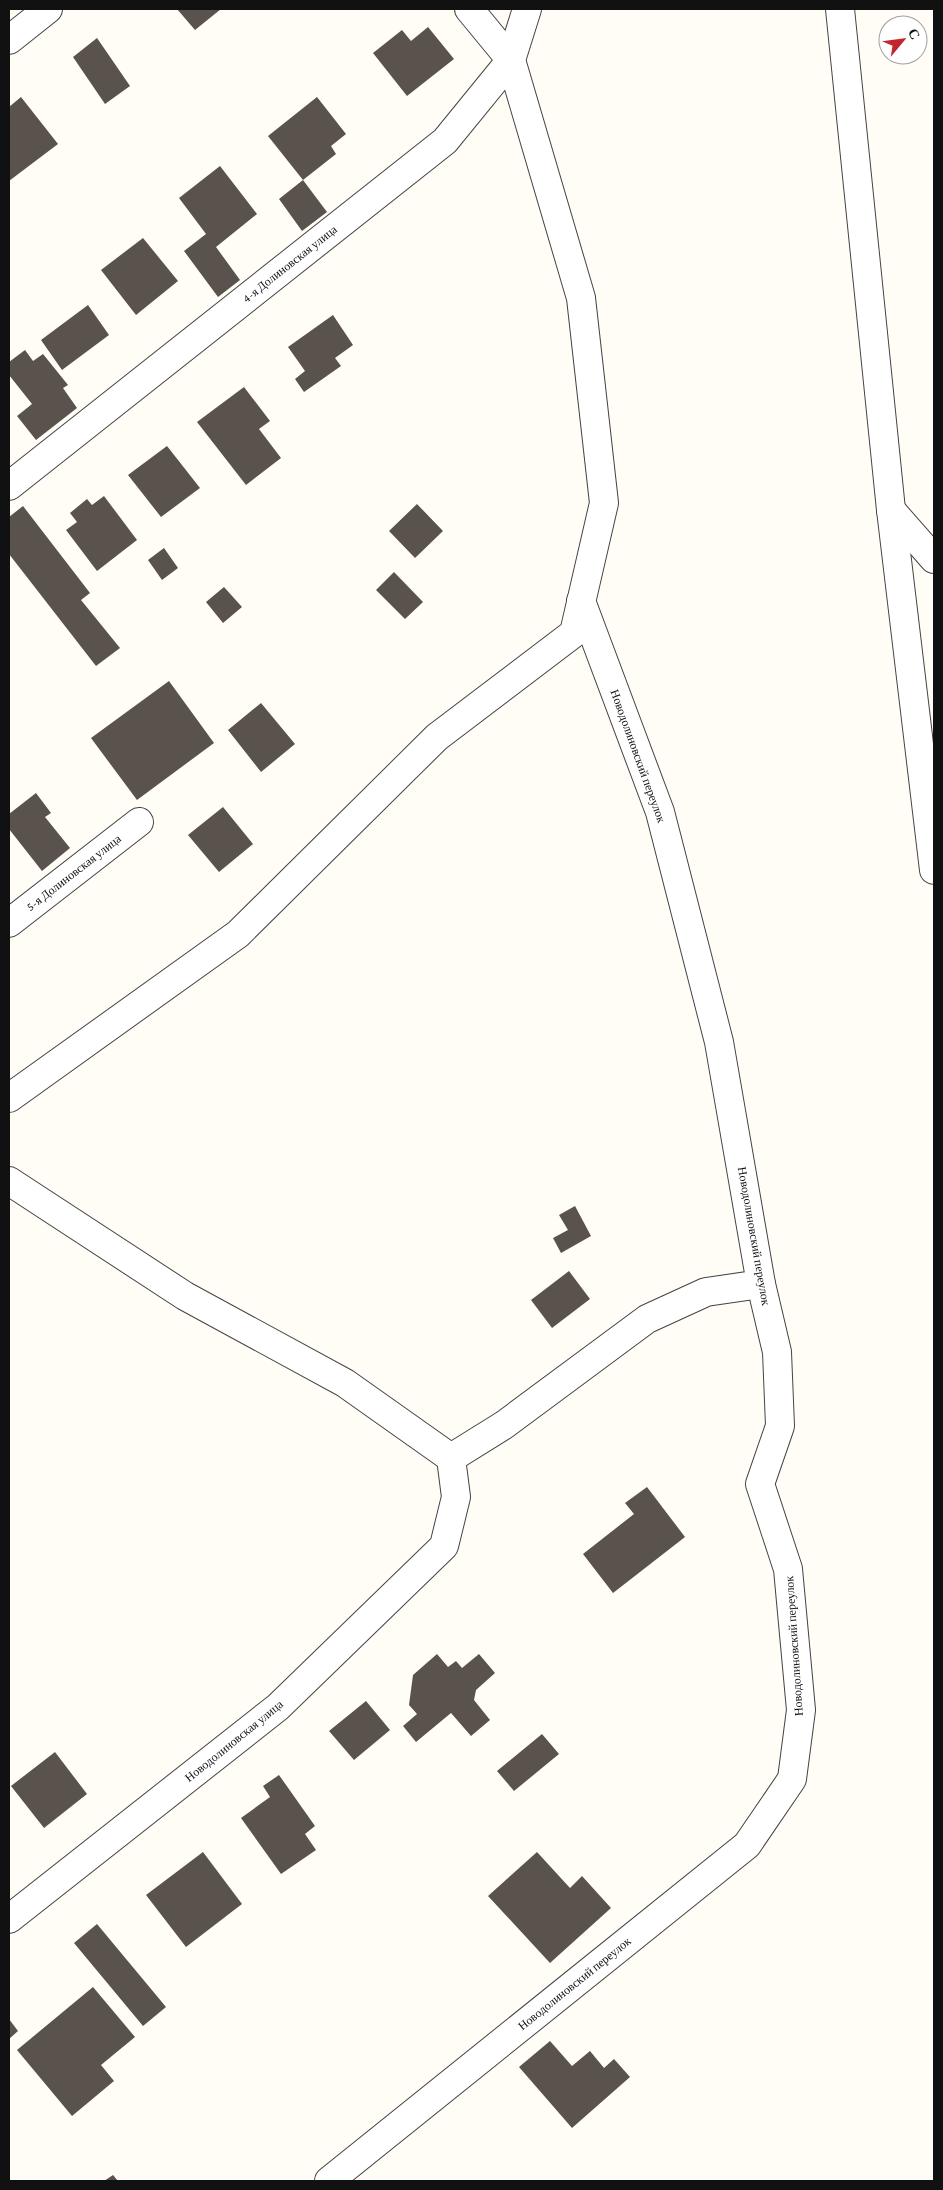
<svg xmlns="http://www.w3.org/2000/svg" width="943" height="2190" viewBox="0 0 943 2190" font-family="'Crimson Pro',serif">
	<rect width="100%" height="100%" fill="#fffdf5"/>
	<path fill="#5a524d" d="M 177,9 L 221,9 L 195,30 Z
		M 428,27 L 454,59 L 407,96 L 373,53 L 402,30 L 411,41 Z
		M 97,38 L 130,86 L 105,104 L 73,57 Z
		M 21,97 L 58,144 L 9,181 L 9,107 Z
		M 317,97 L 346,134 L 331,146 L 336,154 L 303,180 L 268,136 Z
		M 220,166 L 257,214 L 216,247 L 240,280 L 218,297 L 184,251 L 206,234 L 179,198 Z
		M 303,180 L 327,212 L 302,231 L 279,199 Z
		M 143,238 L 178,281 L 136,315 L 101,270 Z
		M 88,305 L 109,335 L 62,370 L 41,340 Z
		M 333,315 L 353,345 L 335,358 L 341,366 L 304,392 L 295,379 L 305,371 L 288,347 Z
		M 25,350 L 33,361 L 43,354 L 68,385 L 63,388 L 77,408 L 36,440 L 17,416 L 32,404 L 9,375 L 9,362 Z
		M 244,387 L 270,421 L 259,429 L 281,458 L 246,485 L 197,422 Z
		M 167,446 L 200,488 L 161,517 L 128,475 Z
		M 104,496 L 137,540 L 97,571 L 66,530 L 77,522 L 70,513 L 87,499 L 92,505 Z
		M 417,504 L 443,531 L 415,558 L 389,531 Z
		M 23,506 L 90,593 L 81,600 L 120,648 L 96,666 L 9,554 L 9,517 Z
		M 164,548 L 178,568 L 162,580 L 148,560 Z
		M 394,572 L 423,602 L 405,619 L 376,590 Z
		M 224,587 L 242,607 L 223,623 L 206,602 Z
		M 169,681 L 214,743 L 137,800 L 91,738 Z
		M 261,703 L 295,744 L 261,772 L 228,730 Z
		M 36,793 L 51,813 L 45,817 L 70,848 L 42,871 L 9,829 L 9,814 Z
		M 223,807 L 253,844 L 219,872 L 188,835 Z
		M 575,1206 L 591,1236 L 561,1253 L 553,1238 L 568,1230 L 559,1215 Z
		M 569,1271 L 590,1299 L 552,1328 L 531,1300 Z
		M 647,1487 L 685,1537 L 613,1593 L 583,1554 L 634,1514 L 625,1503 Z
		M 437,1654 L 448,1667 L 456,1661 L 462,1668 L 479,1654 L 495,1673 L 476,1690 L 474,1700 L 490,1720 L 471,1736 L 451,1713 L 416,1742 L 403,1726 L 417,1714 L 409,1705 L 413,1675 Z
		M 366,1701 L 390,1730 L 354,1760 L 329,1731 Z
		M 542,1734 L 559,1754 L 514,1791 L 497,1771 Z
		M 55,1752 L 87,1794 L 44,1828 L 11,1786 Z
		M 279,1775 L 315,1826 L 305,1834 L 316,1850 L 281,1874 L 241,1818 L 270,1797 L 263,1786 Z
		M 203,1852 L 242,1904 L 186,1947 L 146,1895 Z
		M 537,1852 L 570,1888 L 582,1876 L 611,1908 L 550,1963 L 488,1896 Z
		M 97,1924 L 166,2007 L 143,2026 L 74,1943 Z
		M 93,1987 L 135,2037 L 101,2065 L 114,2081 L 72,2116 L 17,2050 Z
		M 9,2019 L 18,2031 L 9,2039 Z
		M 550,2041 L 572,2066 L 590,2051 L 604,2068 L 614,2059 L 630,2077 L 572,2128 L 519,2067 Z
		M 113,2175 L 118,2181 L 104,2181 Z"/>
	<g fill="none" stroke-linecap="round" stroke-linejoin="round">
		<defs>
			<g id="minor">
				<path d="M 840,9 L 891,510 L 934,870"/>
				<path d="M 9,40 L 48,9"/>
				<path id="s1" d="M 9,486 L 445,141 L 511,60 L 527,9"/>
				<path d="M 891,510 L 934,559"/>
				<path id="s2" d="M 9,923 L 139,822"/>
				<path d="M 9,1098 L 238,934 L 437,737 L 574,633 L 604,503 L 581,298 L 511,60 L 469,9"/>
				<path d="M 9,1181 L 185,1296 L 345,1383 L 451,1458 L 456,1497 L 444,1546 L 278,1707 L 9,1919"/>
				<path d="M 451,1458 L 504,1425 L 647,1319 L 706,1292 L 761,1284"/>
				<path id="s3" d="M 329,2181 L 747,1845 L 792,1779 L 801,1710 L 788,1569 L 760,1484 L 780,1426 L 777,1352 L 761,1284 L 719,1042 L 660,812 L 581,601"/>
			</g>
		</defs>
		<use href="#minor" stroke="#444" stroke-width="30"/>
		<use href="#minor" stroke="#fff" stroke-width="28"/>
	</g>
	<g text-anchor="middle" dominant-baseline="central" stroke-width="5" stroke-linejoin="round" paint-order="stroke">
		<g font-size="12" fill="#111" stroke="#fff">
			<text stroke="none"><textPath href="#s1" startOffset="358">4-я Долиновская улица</textPath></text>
			<text transform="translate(638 756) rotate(70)">Новодолиновский переулок</text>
			<text stroke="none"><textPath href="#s2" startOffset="82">5-я Долиновская улица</textPath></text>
			<text transform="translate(754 1236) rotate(80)">Новодолиновский переулок</text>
			<text transform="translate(794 1646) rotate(-94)">Новодолиновский переулок</text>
			<text transform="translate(234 1741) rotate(-39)">Новодолиновская улица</text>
			<text stroke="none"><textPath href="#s3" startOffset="315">Новодолиновский переулок</textPath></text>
		</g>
	</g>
	<rect width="943" height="2190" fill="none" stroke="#111111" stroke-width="20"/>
	<g transform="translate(903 40) rotate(61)"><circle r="24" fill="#ffffff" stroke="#a0a0a0"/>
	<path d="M0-4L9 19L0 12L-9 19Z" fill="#c4262e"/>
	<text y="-8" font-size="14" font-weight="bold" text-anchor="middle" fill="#111111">С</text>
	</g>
</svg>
